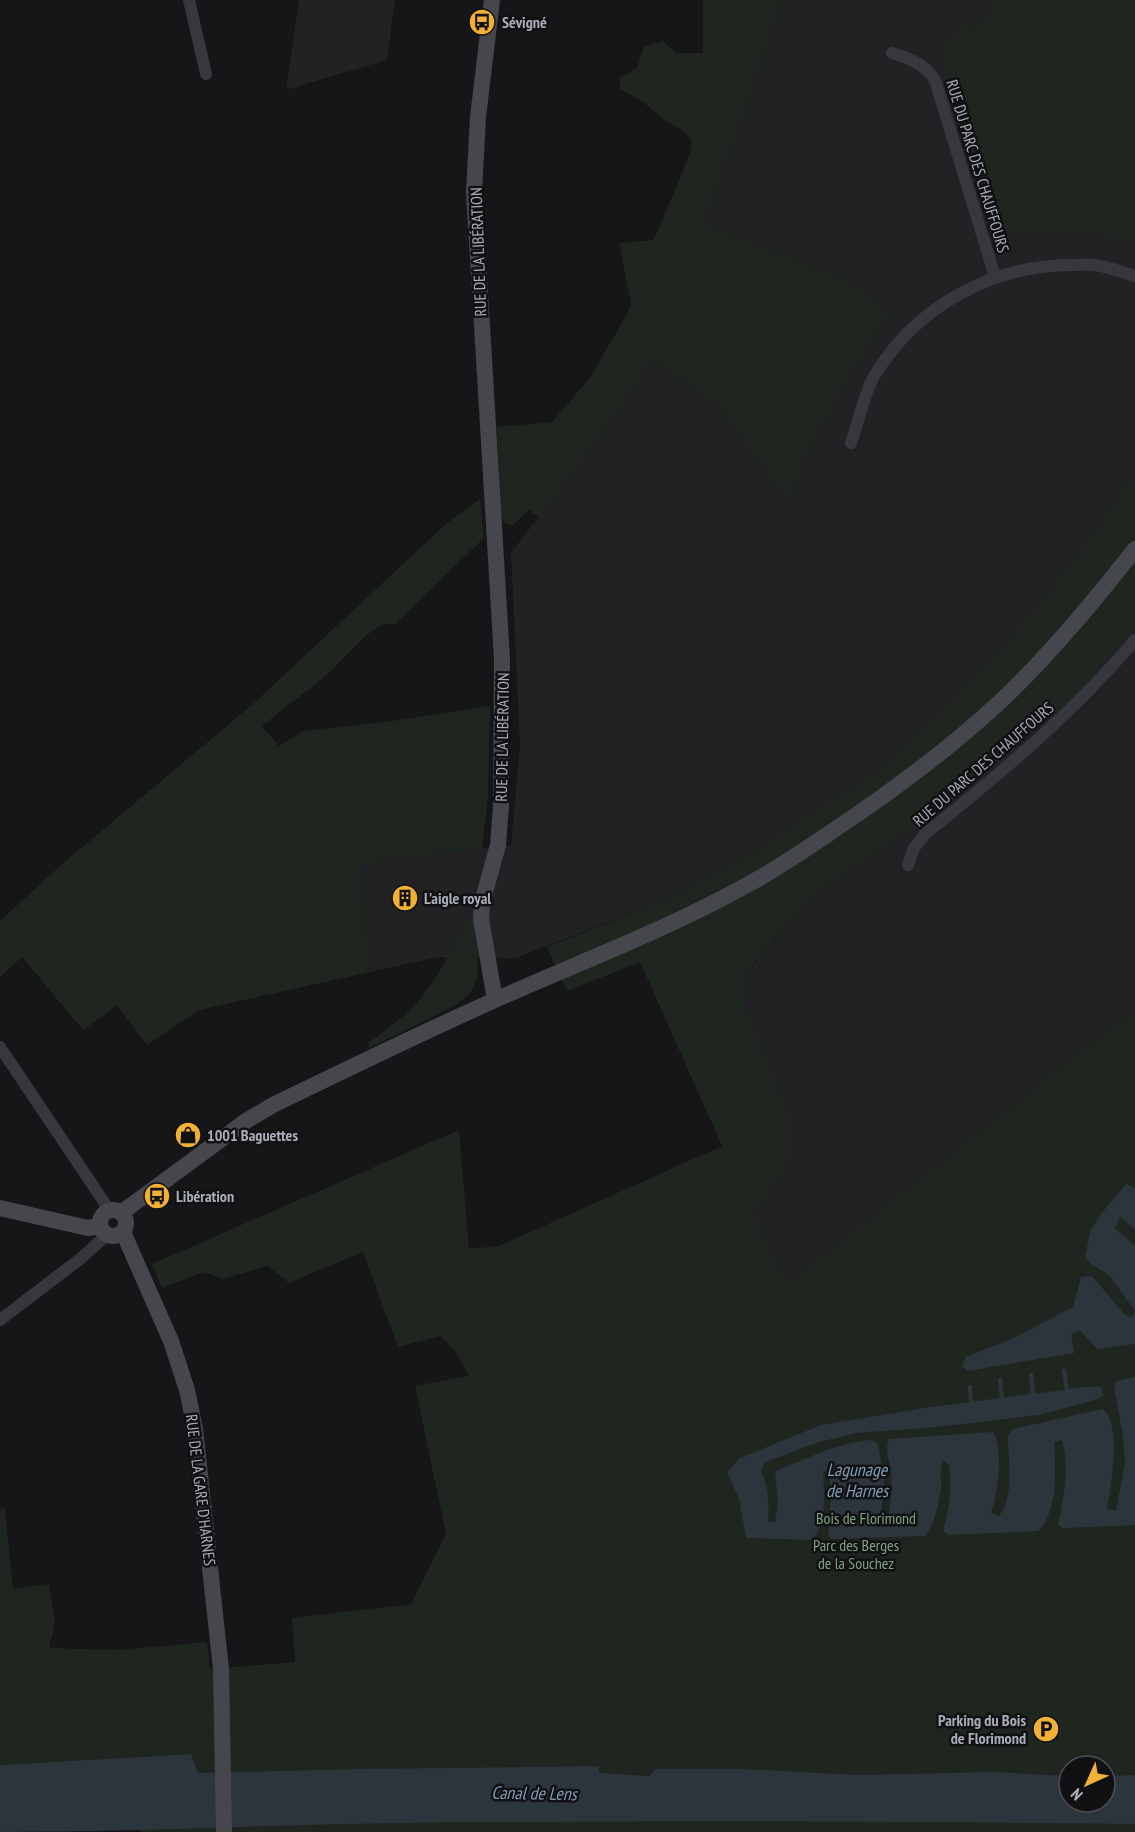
<svg xmlns="http://www.w3.org/2000/svg" width="1135" height="1832" viewBox="0 0 1135 1832" font-family="'PT Sans Narrow',sans-serif">
	<rect width="100%" height="100%" fill="#161618"/>
	<path fill="#222225" d="M 299,0 L 395,0 L 387,60 L 286,90 Z
		M 784,0 L 985,0 L 988,14 L 978,26 L 964,25 L 996,238 L 1037,231 L 1071,231 L 1108,235 L 1135,243 L 1135,1012 L 1083,1049 L 786,1286 L 679,1049 L 817,893 L 912,829 L 757,850 L 672,897 L 516,958 L 439,957 L 370,972 L 360,865 L 415,855 L 511,846 L 520,745 L 511,553 L 626,401 L 651,360 L 715,403 L 788,498 L 834,400 L 853,365 L 889,318 L 847,279 L 705,224 Z"/>
	<path fill="#1e261f" fill-rule="evenodd" d="M 703,0 L 784,0 L 705,224 L 847,279 L 890,317 C 843,372 818,435 788,499 L 715,403 L 651,360 L 626,401 L 539,517 L 529,510 L 513,525 L 506,524 L 501,516 L 497,427 L 552,422 L 589,379 L 626,316 L 631,304 L 619,243 L 654,240 L 691,151 L 692,140 L 684,132 L 663,119 L 642,101 L 620,89 L 620,78 L 637,68 L 644,47 L 663,41 L 676,53 L 703,53 Z
		M 985,0 L 1135,0 L 1135,243 C 1085,228 1047,230 996,238 L 941,50 L 964,25 L 978,26 L 988,14 Z
		M 1135,472 L 1135,625 L 1100,667 L 1066,702 L 1015,749 L 964,791 L 912,829 L 817,893 L 748,970 L 744,1006 L 787,1110 L 787,1164 L 754,1214 L 786,1285 L 1083,1049 L 1135,1012 L 1135,1832 L 141,1832 L 140,1828 L 234,1827 L 198,1773 L 190,1754 L 0,1765 L 0,1509 L 5,1508 L 13,1589 L 49,1584 L 55,1622 L 49,1648 L 117,1650 L 207,1642 L 210,1669 L 295,1662 L 292,1618 L 411,1604 L 446,1534 L 415,1386 L 469,1376 L 457,1354 L 441,1336 L 398,1347 L 363,1252 L 289,1283 L 268,1266 L 223,1279 L 204,1272 L 162,1288 L 152,1264 L 459,1130 L 469,1249 L 499,1246 L 722,1146 L 640,962 L 567,991 L 547,947 L 672,897 L 757,850 L 872,775 L 944,711 L 1042,603 L 1105,519 ZM 1069,1766 L 1105,1766 L 1105,1802 L 1069,1802 Z
		M 480,499 L 484,538 L 395,624 L 383,624 L 365,636 L 328,674 L 262,726 L 279,746 L 303,731 L 385,722 L 490,706 L 488,796 L 482,849 L 415,855 L 360,865 L 370,972 L 199,1010 L 147,1045 L 117,1005 L 83,1030 L 22,957 L 0,977 L 0,921 L 61,865 L 253,704 L 447,523 Z
		M 469,916 L 474,916 L 478,969 L 477,979 L 469,995 L 454,1006 L 370,1048 L 368,1043 C 384,1032 399,1021 412,1008 C 436,984 454,945 469,916 Z"/>
	<path fill="#2c353c" d="M 1126,1184 L 1135,1188 L 1135,1230 L 1120,1217 L 1115,1228 L 1135,1246 L 1135,1311 L 1109,1275 L 1091,1264 L 1085,1257 L 1090,1232 L 1101,1214 Z
		M 1092,1276 L 1124,1314 L 1131,1318 L 1135,1311 L 1135,1344 L 1097,1349 L 1080,1330 L 1071,1334 L 1074,1353 L 968,1371 L 962,1366 L 966,1357 L 1014,1338 L 1073,1307 L 1081,1277 Z
		M 1135,1377 L 1135,1525 L 1062,1528 L 1058,1525 C 1064,1498 1070,1467 1062,1440 L 1054,1442 C 1056,1469 1058,1512 1038,1531 L 948,1535 L 943,1530 C 950,1509 952,1488 949,1465 L 944,1460 C 938,1469 942,1479 941,1489 C 938,1505 935,1523 926,1536 L 833,1539 L 828,1536 L 831,1497 L 829,1474 L 826,1471 L 823,1472 C 824,1493 827,1522 813,1540 L 746,1538 L 739,1499 L 727,1472 L 740,1458 L 821,1425 L 931,1407 L 1086,1387 L 1101,1387 L 1103,1396 L 1092,1401 L 1038,1415 L 937,1427 L 857,1433 L 819,1442 L 765,1462 L 761,1471 C 769,1488 769,1503 768,1522 L 775,1522 L 778,1503 L 775,1471 C 807,1459 838,1442 872,1440 L 878,1444 L 884,1478 L 881,1515 L 884,1518 L 888,1517 C 891,1502 892,1488 891,1472 C 890,1460 884,1451 889,1439 L 993,1432 C 1004,1451 998,1492 991,1513 L 999,1516 C 1015,1496 1008,1461 1008,1436 L 1013,1429 L 1103,1409 C 1122,1424 1111,1487 1107,1509 L 1116,1511 L 1125,1462 L 1123,1436 L 1114,1388 L 1116,1381 Z
		M 191,1754 L 198,1773 L 362,1769 L 599,1766 L 599,1773 L 650,1776 L 655,1769 L 742,1769 L 858,1775 L 995,1772 L 1069,1776 L 1069,1802 L 1105,1802 L 1105,1776 L 1135,1775 L 1135,1824 C 888,1821 641,1820 393,1823 C 262,1825 131,1832 0,1832 L 0,1765 Z"/>
	<g fill="none" stroke-linecap="round" stroke-linejoin="round">
		<path stroke="#2c353c" stroke-width="4.5" d="M 1064,1371 L 1067,1390
			M 1031,1375 L 1033,1394
			M 1000,1380 L 1002,1398
			M 970,1387 L 971,1402"/>
		<path stroke="#37383d" stroke-width="12" d="M 189,0 L 206,74
			M 892,53 C 910,59 924,63 935,80 L 995,277
			M 851,443 C 858,423 865,390 876,373 C 918,306 992,265 1072,265 C 1079,265 1088,264 1095,265 C 1108,267 1122,272 1135,276
			M 908,865 L 914,848 L 925,834 C 1000,774 1073,713 1135,640
			M 0,1047 L 110,1211
			M 0,1320 L 80,1259 L 107,1235"/>
		<path stroke="#45474d" stroke-width="16" d="M 492,0 L 478,117 L 474,192 L 502,659 L 501,805 L 498,845 L 482,903 L 481,919 L 495,1000
			M 0,1208 L 88,1228 L 100,1226
			M100 1223a13 13 0 1 1 26 0a13 13 0 1 1-26 0Z
			M 121,1213 L 246,1121 L 273,1105 C 347,1069 421,1033 495,1000 C 580,962 666,930 747,885 C 779,868 809,847 840,826 C 898,787 953,746 1004,698 C 1052,652 1094,601 1135,549
			M 123,1232 L 171,1341 L 187,1390 L 195,1429 L 221,1669 L 224,1832"/>
	</g>
	<defs>
		<symbol id="bus-disc" viewBox="-11 -11 22 22"><circle r="9.5" fill="#f2b134" stroke="#111113"/><path d="M-5-6H5V4H4V6H2V4H-2V6H-4V4H-5ZM-3.5-4V0h7V-4ZM-3.5 1.2v1.5H-2V1.2ZM2 1.2v1.5H3.5V1.2Z" fill="#111"/></symbol>
		<symbol id="building-disc" viewBox="-11 -11 22 22"><circle r="9.5" fill="#f2b134" stroke="#111113"/><path d="M-4-6H4V6H1V3H-1V6H-4ZM-2.5-4.3h1.7v1.8h-1.7ZM.8-4.3h1.7v1.8H.8ZM-2.5-1h1.7V.8h-1.7ZM.8-1h1.7V.8H.8Z" fill="#111"/></symbol>
		<symbol id="shop-disc" viewBox="-11 -11 22 22"><circle r="9.5" fill="#f2b134" stroke="#111113"/><path d="M-5-2.5h2.3a2.7 3.5 0 0 1 5.4 0H5L5.5 6h-11ZM-1.5-2.5h3a1.5 2.3 0 0 0-3 0Z" fill="#111"/></symbol>
		<symbol id="parking-disc" viewBox="-11 -11 22 22"><circle r="9.5" fill="#f2b134" stroke="#111113"/><path d="M-3.5-5.5H1a3.5 3.5 0 0 1 0 7H-1V5.5H-3.5ZM-1-3.4V-.6H.8a1.4 1.4 0 0 0 0-2.8Z" fill="#111"/></symbol>
	</defs>
	<g fill-rule="evenodd">
		<use href="#bus-disc" x="467" y="7" width="30" height="30"/>
		<use href="#building-disc" x="390" y="883" width="30" height="30"/>
		<use href="#shop-disc" x="173" y="1120" width="30" height="30"/>
		<use href="#bus-disc" x="142" y="1181" width="30" height="30"/>
		<use href="#parking-disc" x="1031" y="1714" width="30" height="30"/>
	</g>
	<g text-anchor="middle" dominant-baseline="central" stroke-width="5" stroke-linejoin="round" paint-order="stroke">
		<g font-size="16" font-weight="bold" fill="#a8adb8" stroke="#111113" text-anchor="start">
			<text x="502" y="22">Sévigné</text>
			<text x="424" y="898">L'aigle royal</text>
			<text x="207" y="1135">1001 Baguettes</text>
			<text x="176" y="1196">Libération</text>
			<text x="1026" y="1720" text-anchor="end">Parking du Bois<tspan x="1026" dy="18">de Florimond</tspan></text>
		</g>
		<g font-size="16" fill="#a8adb8" stroke="#111113">
			<text transform="translate(978 166) rotate(73)">RUE DU PARC DES CHAUFFOURS</text>
			<text transform="translate(478 252) rotate(-92)">RUE DE LA LIBÉRATION</text>
			<text transform="translate(502 737) rotate(-89)">RUE DE LA LIBÉRATION</text>
			<text transform="translate(983 764) rotate(-41)">RUE DU PARC DES CHAUFFOURS</text>
			<text transform="translate(201 1490) rotate(83)">RUE DE LA GARE D'HARNES</text>
		</g>
		<g font-size="16" fill="#7fa381" stroke="#111113">
			<text x="866" y="1518">Bois de Florimond</text>
			<text x="856" y="1545">Parc des Berges<tspan x="856" dy="18">de la Souchez</tspan></text>
		</g>
		<g font-size="18" font-style="italic" fill="#7f9bb3" stroke="#111113">
			<text x="857" y="1469">Lagunage<tspan x="857" dy="21">de Harnes</tspan></text>
			<text transform="translate(534 1793) rotate(1)">Canal de Lens</text>
		</g>
	</g>
	<g transform="translate(1087 1784) rotate(225)"><circle r="28" fill="#111113" stroke="#4d4f55" stroke-width="1.5"/>
	<path d="M0-4.5L10 22L0 15L-10 22Z" fill="#f2b134"/>
	<text y="-9" font-size="16" font-weight="bold" text-anchor="middle" fill="#a8adb8">N</text>
	</g>
</svg>
